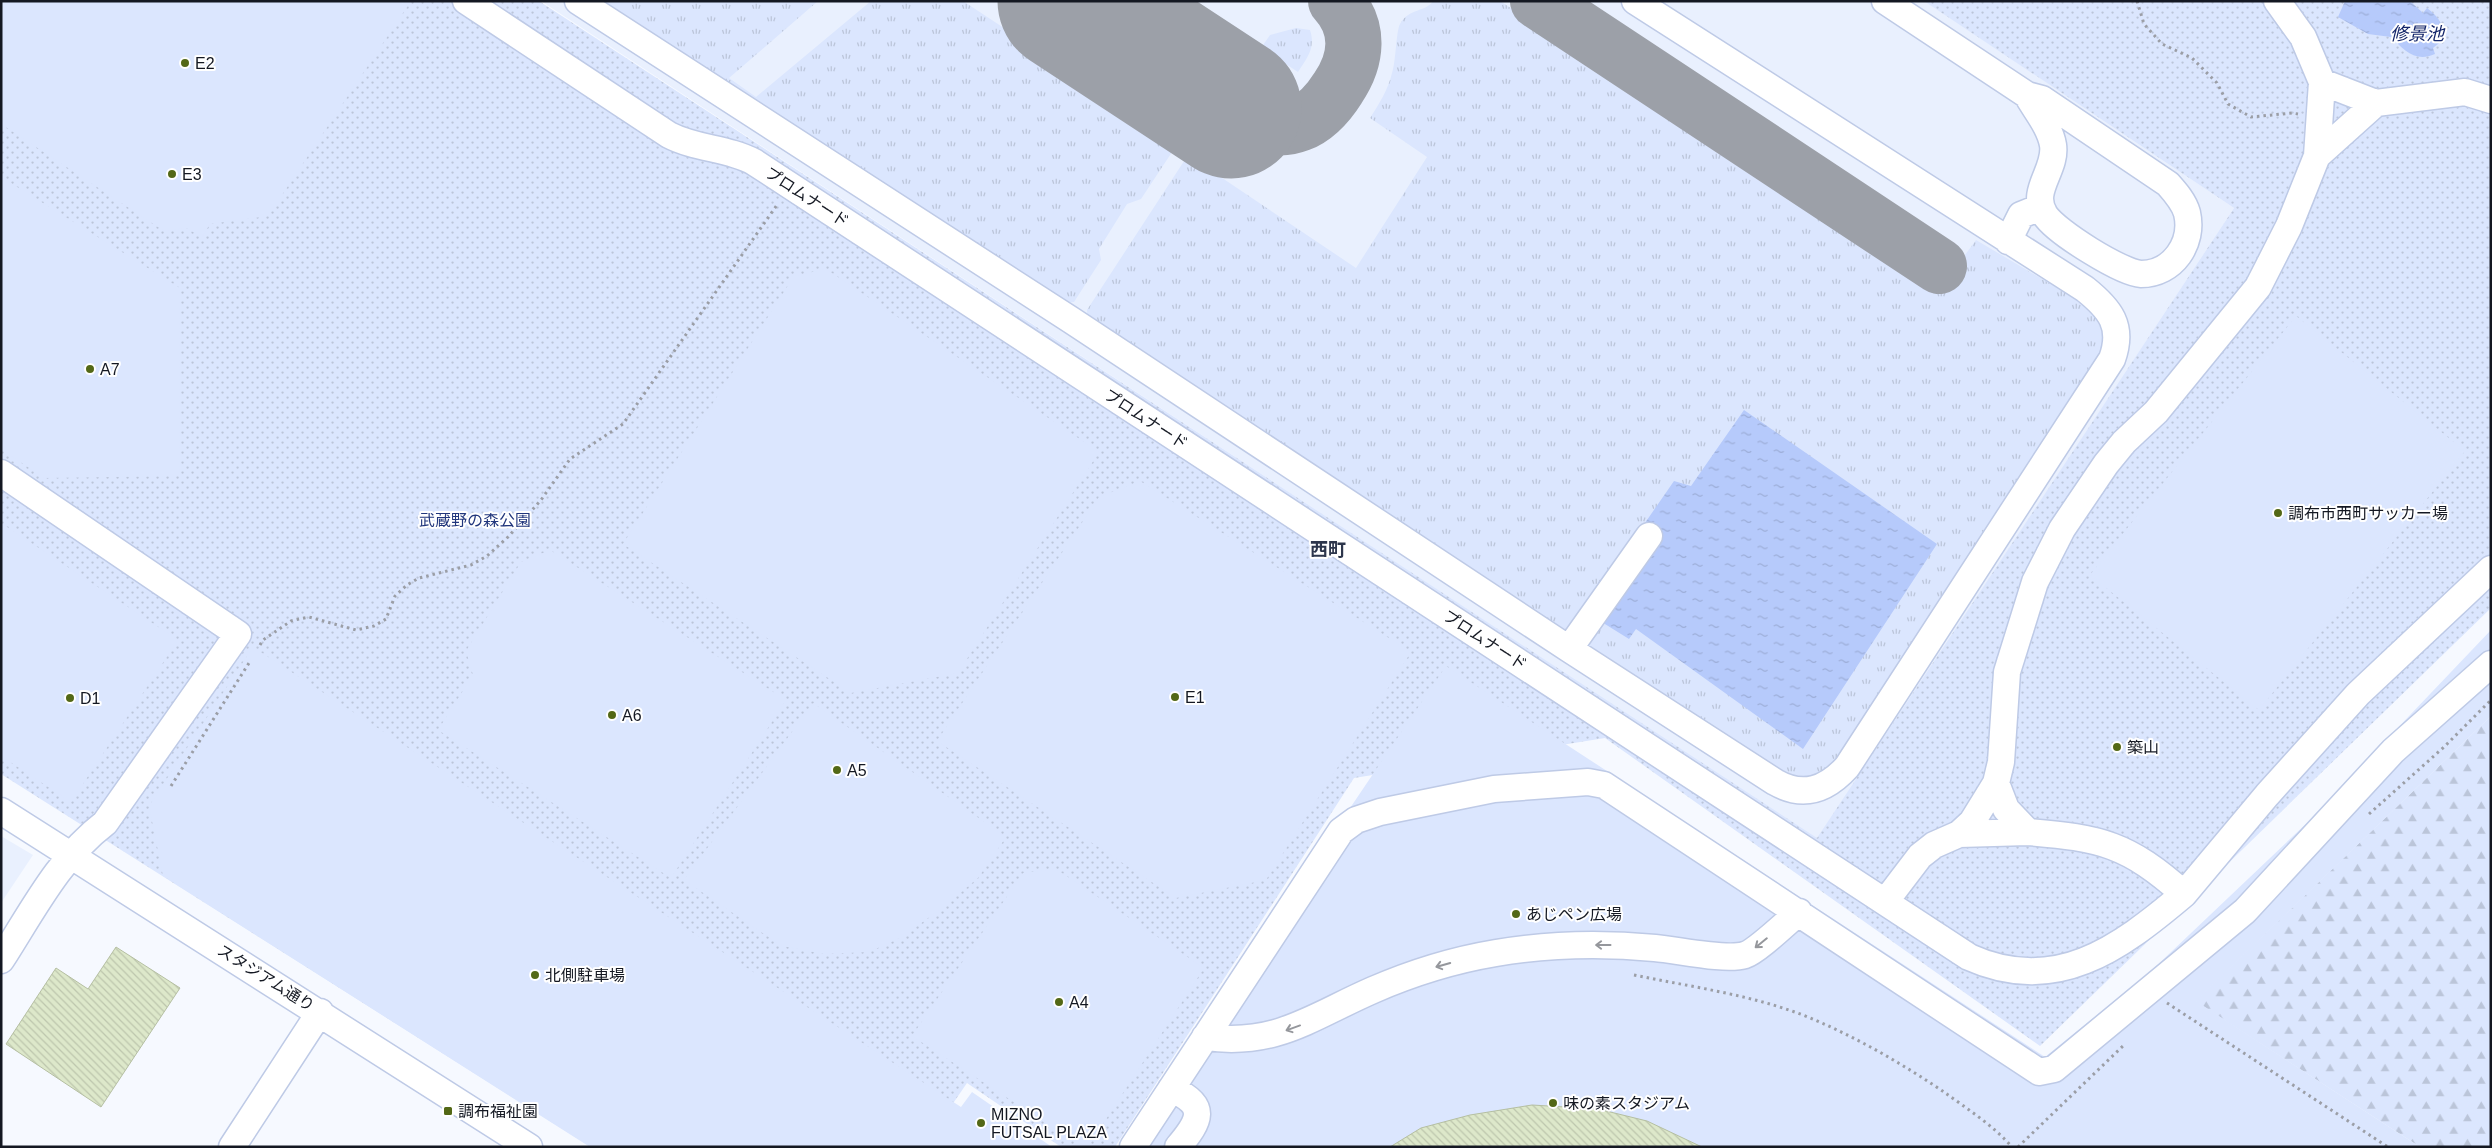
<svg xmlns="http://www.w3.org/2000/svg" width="2492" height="1148" viewBox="0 0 2492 1148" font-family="Arial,'Noto Sans JP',sans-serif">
	<defs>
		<pattern id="grass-tufts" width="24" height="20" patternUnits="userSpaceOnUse" patternTransform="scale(1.25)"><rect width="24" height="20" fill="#dbe6fe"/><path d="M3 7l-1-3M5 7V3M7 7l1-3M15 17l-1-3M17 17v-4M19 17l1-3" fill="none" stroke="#bbc5d9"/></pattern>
		<pattern id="forest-firs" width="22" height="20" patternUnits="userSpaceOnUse" patternTransform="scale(1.25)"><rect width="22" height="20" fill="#dbe6fe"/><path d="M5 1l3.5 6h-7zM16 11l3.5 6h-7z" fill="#bbc5d9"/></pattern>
		<pattern id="park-dots" width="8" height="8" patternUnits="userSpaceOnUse" patternTransform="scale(1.25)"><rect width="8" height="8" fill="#dbe6fe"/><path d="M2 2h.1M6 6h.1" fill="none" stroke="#bbc5d9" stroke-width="1.8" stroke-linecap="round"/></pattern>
		<pattern id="water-ripples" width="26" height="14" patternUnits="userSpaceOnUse" patternTransform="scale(1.25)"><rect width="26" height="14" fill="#b6cafb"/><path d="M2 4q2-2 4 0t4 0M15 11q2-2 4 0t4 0" fill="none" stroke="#9cadd7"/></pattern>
		<pattern id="building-back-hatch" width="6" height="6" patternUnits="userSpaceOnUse" patternTransform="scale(1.25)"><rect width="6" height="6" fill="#dde8ca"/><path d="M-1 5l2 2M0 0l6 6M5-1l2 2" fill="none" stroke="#bdc6ad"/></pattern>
	</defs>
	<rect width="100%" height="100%" fill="#f6f9ff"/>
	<path fill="#e9f0fe" d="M 541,1 L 1925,1 L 2234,208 L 1817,839 Z
		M 1,836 L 33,855 L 1,903 Z"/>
	<path fill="url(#grass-tufts)" d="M 598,1 L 818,1 L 729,78 L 756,97 L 871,1 L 963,1 L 1178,143 L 1141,199 L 1127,204 L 1099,249 L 1101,260 L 1074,302 L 1060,303 Z
		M 1433,1 L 1500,1 L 1940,289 L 1976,240 L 2093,309 L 2110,341 L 1832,784 L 1813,791 L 1088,326 L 1087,310 L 1188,155 L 1356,268 L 1427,157 L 1370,118 C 1379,104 1388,90 1392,73 C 1396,62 1396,31 1400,24 C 1410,7 1425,13 1433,1 Z
		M 1296,28 L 1310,30 C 1316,48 1307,58 1298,72 L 1261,48 L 1270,35 Z"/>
	<path fill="url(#forest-firs)" d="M 2491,716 L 2491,1147 L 2420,1147 L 2195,1001 Z"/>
	<path fill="url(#park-dots)" d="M 1,1 L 539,1 L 1817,838 L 2234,208 L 1924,1 L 2491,1 L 2491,608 L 2040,1046 L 1605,738 L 1354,778 L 1115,1147 L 1061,1147 L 967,1083 L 923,1147 L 591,1147 L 1,774 Z"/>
	<path fill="#dbe6fe" d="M 1,1 L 411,1 L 268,216 L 210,224 L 202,237 L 186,228 L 164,231 L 1,124 Z
		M 1,177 L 180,288 L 179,476 L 44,478 L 1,449 Z
		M 826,269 L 1099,452 L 958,673 L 851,693 L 623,544 L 794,276 Z
		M 2296,316 L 2465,451 L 2259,710 L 2090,575 Z
		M 1140,481 L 1411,652 L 1266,880 L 1176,898 L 937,741 L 1099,497 Z
		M 1,523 L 178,640 L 71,802 L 1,756 Z
		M 550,550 L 786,700 L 671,878 L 438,730 L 473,675 L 466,651 L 521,562 Z
		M 2491,630 L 2491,716 L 2196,1001 L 2420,1147 L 1121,1147 L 1446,666 L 2045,1057 L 2150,972 L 2310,820 Z
		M 253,647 L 961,1107 L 972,1092 L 1052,1147 L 590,1147 L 163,876 L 149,806 Z
		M 813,703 L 1006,837 L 978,878 L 942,908 L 902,937 L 869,952 L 824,954 L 782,946 L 684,880 Z
		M 1056,869 L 1204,968 L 1088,1147 L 1083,1147 L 912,1036 L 1023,873 Z"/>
	<path fill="url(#water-ripples)" d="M 2345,1 L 2410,1 L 2423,13 L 2427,8 C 2438,16 2446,27 2443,40 L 2433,48 L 2435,54 C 2415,63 2404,50 2391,37 L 2368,34 L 2338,17 Z
		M 1744,410 L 1937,544 L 1803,749 L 1636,629 L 1629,639 L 1584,611 L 1674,481 L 1691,486 Z"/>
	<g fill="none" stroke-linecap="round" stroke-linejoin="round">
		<path stroke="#9ca0a8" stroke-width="56" d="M 1538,1 L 1939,266
			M 1248,119 C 1287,138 1316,123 1338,88 C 1357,60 1361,28 1336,1"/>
		<path stroke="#9ca0a8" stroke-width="141" d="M 1068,1 L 1231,108"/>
	</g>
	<path fill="url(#building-back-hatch)" stroke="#b5bfa2" d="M 116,947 L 180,988 L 101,1107 L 6,1044 L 56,968 L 88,989 Z
		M 1532,1105 L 1598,1109 L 1647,1121 L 1702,1147 L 1390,1147 L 1421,1128 L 1470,1115 Z"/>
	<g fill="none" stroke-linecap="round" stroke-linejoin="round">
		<defs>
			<path id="minor" d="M 466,1 L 669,135 C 696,149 728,148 754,162 L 1969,957 C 2055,996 2119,949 2184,894 C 2128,844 2101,838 2028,832 L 2006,809 L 1996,783
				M 578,1 L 1071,320 L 1569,649 L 1775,782 C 1803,798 1826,790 1847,767 L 2112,359 C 2124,326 2110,309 2085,289 L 1635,1
				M 1885,1 L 2027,95 L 2042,99 L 2168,184 C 2176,193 2184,202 2187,213 C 2194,243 2173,274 2141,274 C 2122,273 2056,232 2045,215 C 2029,191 2057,170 2053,145 C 2050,127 2036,111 2027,95
				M 2322,82 L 2376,103 L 2465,92 L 2491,100
				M 2317,156 L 2376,103
				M 2008,241 L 2021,215 L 2041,207
				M 1,473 L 238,634 L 105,823 C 59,858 32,912 1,960
				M 1569,649 L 1649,536
				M 1,811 L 529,1147
				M 1959,834 L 2028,832
				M 2184,894 L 2267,795 L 2358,694 L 2491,569
				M 1885,902 L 1920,856 L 1934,845 L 1959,834 L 1972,822 L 1996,783 L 2001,762 L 2007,672 L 2035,582 L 2062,529 L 2106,464 L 2124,442 L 2156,412 L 2258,287 L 2289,226 L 2317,156 L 2322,82 L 2303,37 L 2277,1
				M 1205,1037 C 1276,1047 1311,1017 1373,990 C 1412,973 1454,960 1496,953 C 1549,944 1602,943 1655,948 C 1678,950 1725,961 1745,955 C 1757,951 1787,922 1799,912
				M 1171,1089 C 1209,1105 1200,1121 1178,1147
				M 232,1147 L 320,1012
				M 1133,1147 L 1341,831 L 1356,820 L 1380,812 L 1494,789 L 1588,782 L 1604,785 L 2039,1072 L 2054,1069 L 2245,911 L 2393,751 L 2491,664"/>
		</defs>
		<use href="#minor" stroke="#becae6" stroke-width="29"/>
		<path stroke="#9b9ea6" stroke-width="3" stroke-dasharray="2.5 4" stroke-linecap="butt" d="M 2137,1 L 2144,24 L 2162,44 L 2192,58 L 2217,83 L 2228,104 L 2251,117 L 2292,113 L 2298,114
			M 260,645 L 263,640 L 291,621 L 299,619 L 309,617 L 356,630 L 374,626 L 386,619 L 395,596 L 407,585 L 419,578 L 471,565 L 487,556 L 508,537 L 541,500 L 570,459 L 623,424 L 777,205
			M 171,786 L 249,663
			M 2369,814 L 2444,747 L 2491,700
			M 1634,975 C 1692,987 1753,995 1808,1017 C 1856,1037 1901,1063 1944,1092 C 1966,1108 1994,1126 2012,1147
			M 2167,1003 L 2388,1147
			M 2018,1147 L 2125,1044"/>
		<use href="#minor" stroke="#fff" stroke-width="26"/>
	</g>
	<defs><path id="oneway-shaft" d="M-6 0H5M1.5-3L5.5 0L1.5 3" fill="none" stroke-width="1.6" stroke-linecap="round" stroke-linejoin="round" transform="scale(1.25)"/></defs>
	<g stroke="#95979c">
		<use href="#oneway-shaft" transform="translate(1761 943) rotate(141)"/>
		<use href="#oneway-shaft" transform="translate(1603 945) rotate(-180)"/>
		<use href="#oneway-shaft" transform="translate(1443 965) rotate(164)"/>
		<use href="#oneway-shaft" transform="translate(1293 1028) rotate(160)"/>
	</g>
	<g fill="#536816" stroke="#fff" stroke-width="2">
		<circle cx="185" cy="63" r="5"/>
		<circle cx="172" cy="174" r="5"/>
		<circle cx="90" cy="369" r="5"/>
		<circle cx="2278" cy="513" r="5"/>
		<circle cx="1175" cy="697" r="5"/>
		<circle cx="70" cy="698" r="5"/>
		<circle cx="612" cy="715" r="5"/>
		<circle cx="2117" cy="747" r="5"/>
		<circle cx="837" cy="770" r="5"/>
		<circle cx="1516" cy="914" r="5"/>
		<circle cx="535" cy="975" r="5"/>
		<circle cx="1059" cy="1002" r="5"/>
		<circle cx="1553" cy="1103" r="5"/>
		<rect x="443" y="1106" width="10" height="10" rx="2.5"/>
		<circle cx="981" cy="1123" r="5"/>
	</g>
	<g text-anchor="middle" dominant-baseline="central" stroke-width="4" stroke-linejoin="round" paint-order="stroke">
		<g font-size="16" fill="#141822" stroke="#fff" text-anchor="start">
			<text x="195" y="63">E2</text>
			<text x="182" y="174">E3</text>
			<text x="100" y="369">A7</text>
			<text x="2288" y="513">調布市西町サッカー場</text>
			<text x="1185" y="697">E1</text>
			<text x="80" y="698">D1</text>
			<text x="622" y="715">A6</text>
			<text x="2127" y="747">築山</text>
			<text x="847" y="770">A5</text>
			<text x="1526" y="914">あじペン広場</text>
			<text x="545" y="975">北側駐車場</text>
			<text x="1069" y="1002">A4</text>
			<text x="1563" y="1103">味の素スタジアム</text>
			<text x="458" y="1111">調布福祉園</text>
			<text x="991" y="1114">MIZNO<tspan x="991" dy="18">FUTSAL PLAZA</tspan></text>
		</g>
		<g font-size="16" fill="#141822" stroke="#fff">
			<text transform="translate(807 197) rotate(33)">プロムナード</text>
			<text transform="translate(1146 419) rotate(33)">プロムナード</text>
			<text transform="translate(1485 640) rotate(33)">プロムナード</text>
			<text transform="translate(266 978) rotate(32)">スタジアム通り</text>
		</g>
		<g font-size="16" fill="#21367c" stroke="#fff">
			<text x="475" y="520">武蔵野の森公園</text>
		</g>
		<g font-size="18" font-style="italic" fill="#132569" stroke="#fff">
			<text x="2417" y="34">修景池</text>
		</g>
		<g font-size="18" font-weight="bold" fill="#2d364c" stroke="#fff">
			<text x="1328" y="550">西町</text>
		</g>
	</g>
	<rect width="2492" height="1148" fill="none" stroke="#141822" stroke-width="5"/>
</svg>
